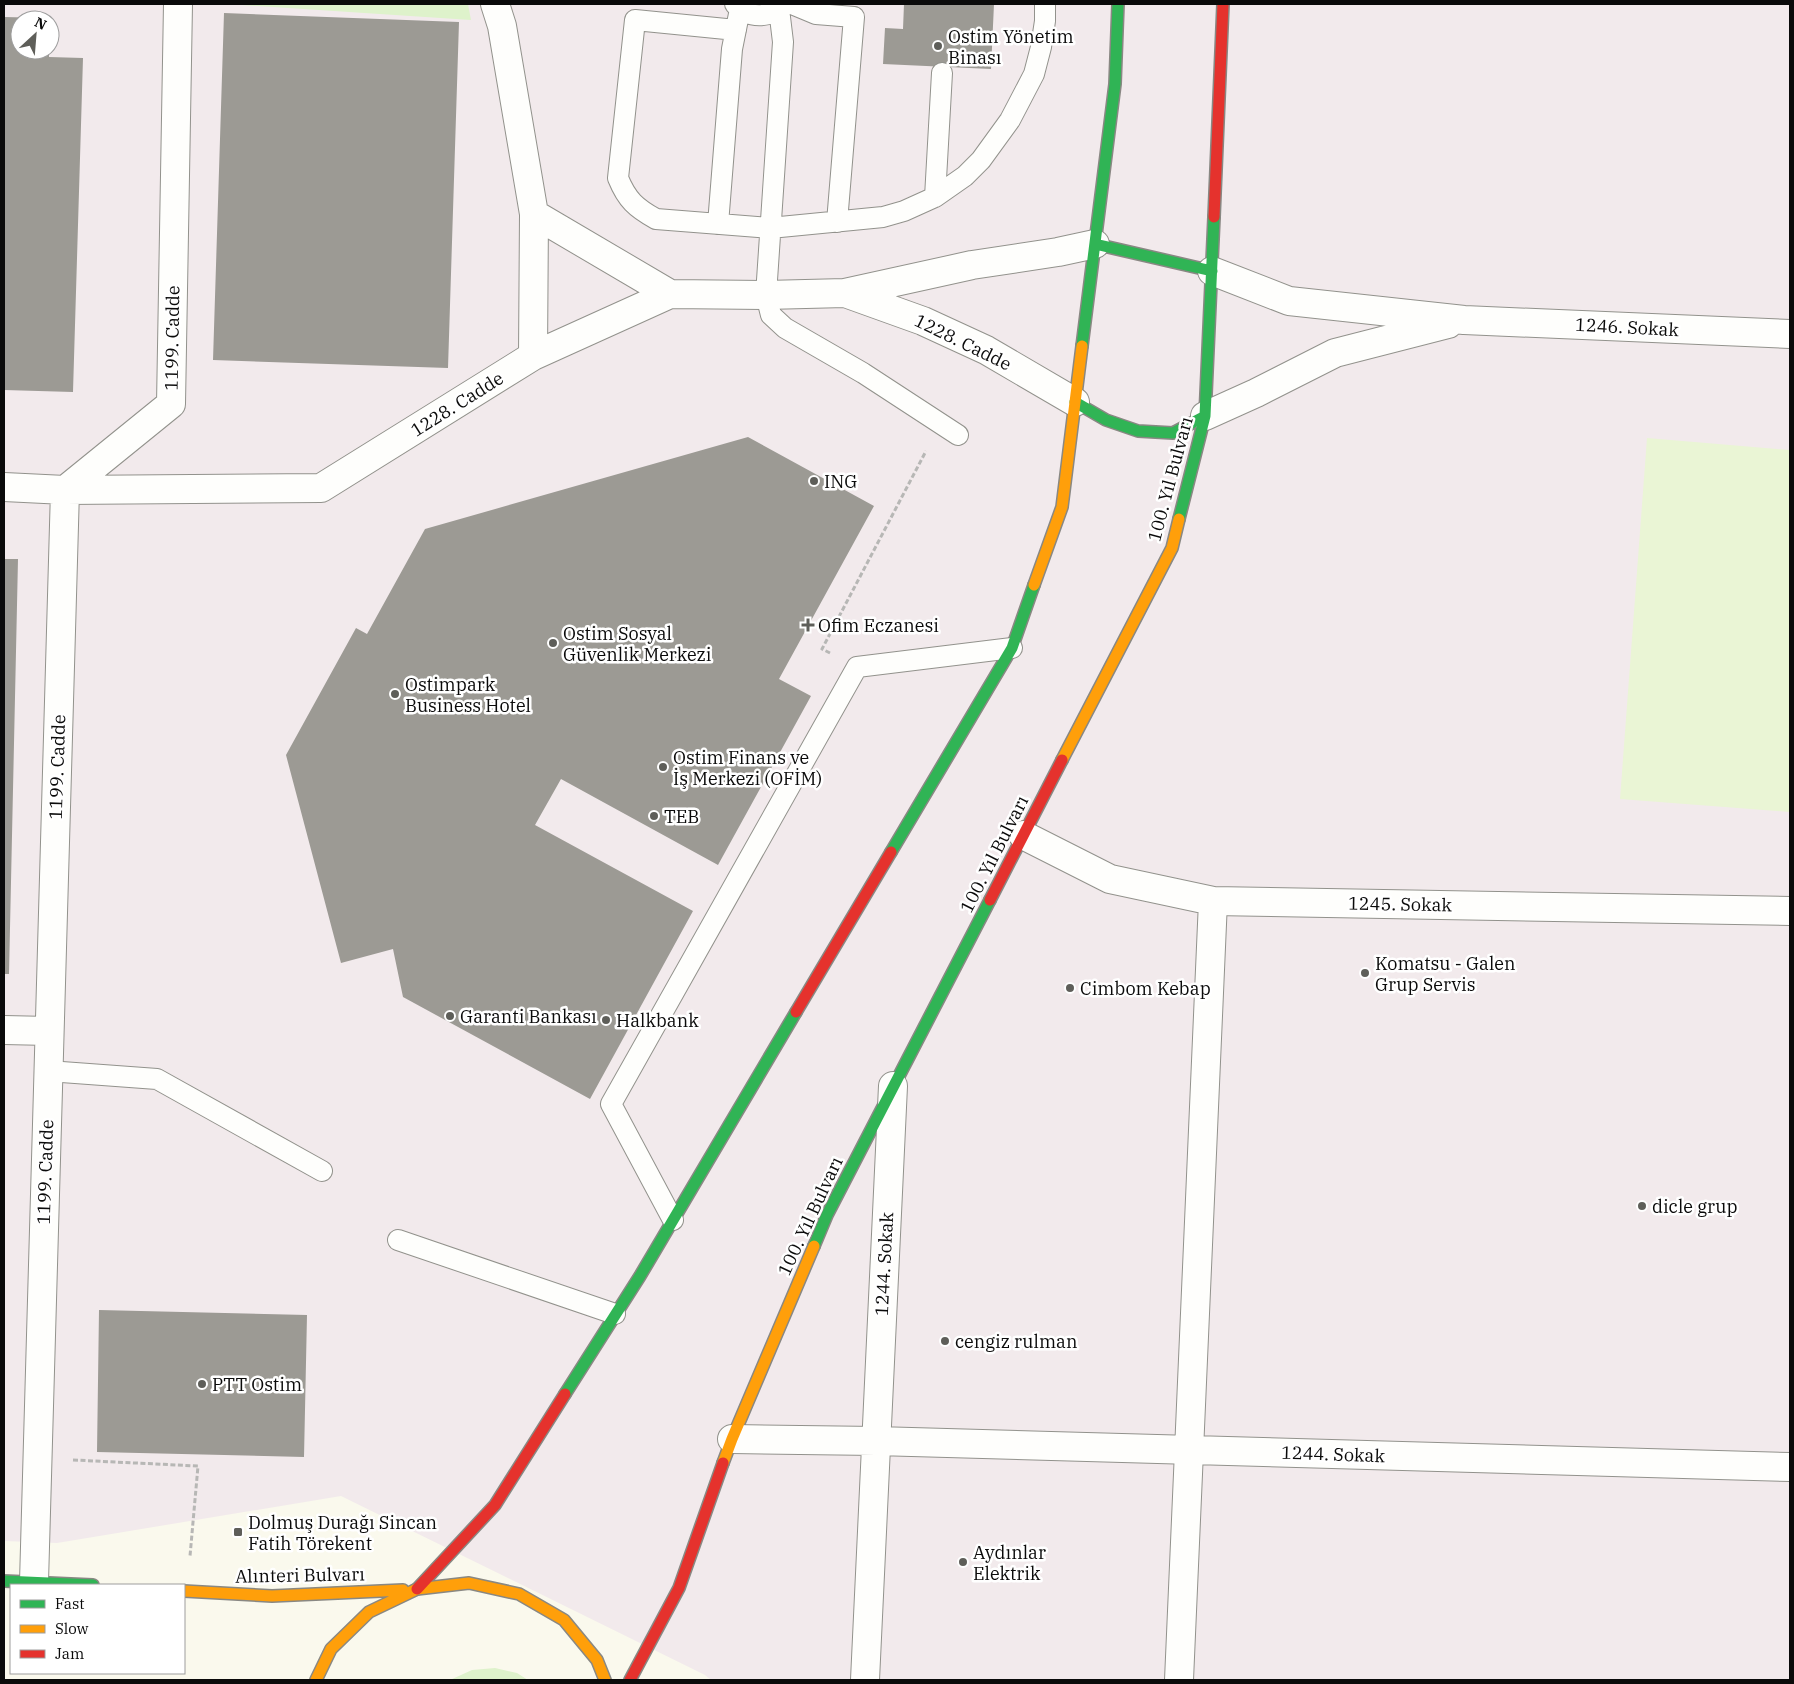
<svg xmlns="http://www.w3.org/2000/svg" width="1794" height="1684" viewBox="0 0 1794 1684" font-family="'IBM Plex Serif',serif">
	<rect width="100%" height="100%" fill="#faf9ed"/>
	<path fill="#f2eaec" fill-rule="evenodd" d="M 4,4 L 1790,4 L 1790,1680 L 711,1680 L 705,1675 L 341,1496 L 57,1543 L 4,1541 ZM 20,20 L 50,20 L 50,50 L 20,50 Z"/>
	<path fill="#def2cb" d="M 227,4 L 468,4 L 471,20 Z
		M 495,1668 L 517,1673 L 528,1680 L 450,1680 L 472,1670 Z"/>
	<path fill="#eaf5d5" d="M 1647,438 L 1790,450 L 1790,812 L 1620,799 Z"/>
	<path fill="#9c9a94" d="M 904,4 L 994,4 L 991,69 L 883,64 L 885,28 L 903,29 Z
		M 224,13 L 459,22 L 448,368 L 213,360 Z
		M 4,17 L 48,18 L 48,20 L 20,20 L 20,50 L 49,50 L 49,57 L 83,58 L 73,392 L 4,390 Z
		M 748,437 L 874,506 L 779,679 L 811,696 L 718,865 L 561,779 L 535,825 L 693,911 L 590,1099 L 403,997 L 393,949 L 341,963 L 286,755 L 356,628 L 367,634 L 425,529 Z
		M 4,559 L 18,559 L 9,974 L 4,974 Z
		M 99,1310 L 307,1315 L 304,1457 L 97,1452 Z"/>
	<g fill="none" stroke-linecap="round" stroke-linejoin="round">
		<defs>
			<path id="lane" d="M 735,4 C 748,19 771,19 783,4
				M 792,4 L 816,14 L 854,17 L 837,222
				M 779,9 L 783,42 L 766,295 L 771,315 L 785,328 L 863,373 L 958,435
				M 736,30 L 635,20 L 618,178 C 627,200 636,208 656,219 L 770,228 L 883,217 L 904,211 L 935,197 L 965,176 L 981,160 L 1010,120 L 1034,74 L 1041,47 L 1045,21 L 1045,4
				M 935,197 L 942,73
				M 718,224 L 732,49 L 740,9
				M 48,1071 L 157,1079 L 322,1171
				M 673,1220 L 611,1104 L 857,667 L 1012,648
				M 398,1240 L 615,1314"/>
			<path id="street" d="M 495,4 L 502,26 L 534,214 L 533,356
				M 534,214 L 670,294
				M 1212,271 L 1289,301 L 1464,320 L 1790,334
				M 845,293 L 923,321 L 986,350 L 1075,402
				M 1205,416 L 1256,393 L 1335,353 L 1448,324
				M 4,487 L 65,490 L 321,488 L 533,356 L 670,294 L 766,295 L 845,293 L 972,265 L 1058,252 L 1095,244
				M 1023,835 L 1110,879 L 1213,901 L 1790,911
				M 4,1030 L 49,1031
				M 732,1439 L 876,1441 L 1790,1467
				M 34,1582 L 65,490 L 171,404 L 178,4
				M 865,1680 L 893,1086
				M 1179,1680 L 1213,901"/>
			<path id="fast" d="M 1095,244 L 1212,271
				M 1082,346 L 1115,84 L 1118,4
				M 1075,402 L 1106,420 L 1138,431 L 1173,433 L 1205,416
				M 1179,519 L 1205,416 L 1214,217
				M 891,852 L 1012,648 L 1034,585
				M 814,1246 L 827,1215 L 990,900
				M 565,1394 L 640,1276 L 796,1012
				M 4,1581 L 93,1585"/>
			<path id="slow" d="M 1034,585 L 1062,507 L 1082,346
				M 1062,760 L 1172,548 L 1179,519
				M 723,1463 L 732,1439 L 814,1246
				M 184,1591 L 272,1596 L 403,1590
				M 316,1680 L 331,1649 L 369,1612 L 417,1589 L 469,1583 L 519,1594 L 564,1620 L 597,1660 L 605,1680"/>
			<path id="jam" d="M 1214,217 L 1223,4
				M 990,900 L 1062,760
				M 796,1012 L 891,852
				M 417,1589 L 495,1505 L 565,1394
				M 630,1680 L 679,1588 L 723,1463"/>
		</defs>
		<use href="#lane" stroke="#92928c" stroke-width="22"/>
		<use href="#street" stroke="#92928c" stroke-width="30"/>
		<use href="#fast" stroke="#898883" stroke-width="14"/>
		<use href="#slow" stroke="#898883" stroke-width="14"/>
		<use href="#jam" stroke="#898883" stroke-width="14"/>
		<path stroke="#b7b7b5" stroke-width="3" stroke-dasharray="5 2.5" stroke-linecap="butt" d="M 830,653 L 822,649 L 926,451
			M 73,1460 L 198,1466 L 190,1556"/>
		<use href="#lane" stroke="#fefefc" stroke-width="20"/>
		<use href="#street" stroke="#fefefc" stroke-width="28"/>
		<use href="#fast" stroke="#30b455" stroke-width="11"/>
		<use href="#slow" stroke="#ff9f0a" stroke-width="11"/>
		<use href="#jam" stroke="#e5322d" stroke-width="11"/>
	</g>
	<g fill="#5e5e59" stroke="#fff" stroke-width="2">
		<circle cx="938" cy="46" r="5"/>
		<circle cx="814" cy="481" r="5"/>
		<path d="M805.5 617.5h5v5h5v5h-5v5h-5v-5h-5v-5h5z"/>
		<circle cx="553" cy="643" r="5"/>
		<circle cx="395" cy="694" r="5"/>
		<circle cx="663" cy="767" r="5"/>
		<circle cx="654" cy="816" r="5"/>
		<circle cx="1365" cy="973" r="5"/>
		<circle cx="1070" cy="988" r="5"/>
		<circle cx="450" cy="1016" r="5"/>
		<circle cx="606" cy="1020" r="5"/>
		<circle cx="1642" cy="1206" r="5"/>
		<circle cx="945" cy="1341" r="5"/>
		<circle cx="202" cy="1384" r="5"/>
		<rect x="233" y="1527" width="10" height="10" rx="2.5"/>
		<circle cx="963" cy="1562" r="5"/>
	</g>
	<g text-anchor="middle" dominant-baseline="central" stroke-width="5" stroke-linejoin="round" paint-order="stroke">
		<g font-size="18" fill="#0a0a0a" stroke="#fff" text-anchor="start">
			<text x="948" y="36">Ostim Yönetim<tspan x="948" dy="21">Binası</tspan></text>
			<text x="824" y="481">ING</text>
			<text x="818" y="625">Ofim Eczanesi</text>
			<text x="563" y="633">Ostim Sosyal<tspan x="563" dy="21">Güvenlik Merkezi</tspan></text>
			<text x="405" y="684">Ostimpark<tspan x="405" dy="21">Business Hotel</tspan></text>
			<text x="673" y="757">Ostim Finans ve<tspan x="673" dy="21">İş Merkezi (OFİM)</tspan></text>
			<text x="664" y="816">TEB</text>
			<text x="1375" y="963">Komatsu - Galen<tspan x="1375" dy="21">Grup Servis</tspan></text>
			<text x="1080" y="988">Cimbom Kebap</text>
			<text x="460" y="1016">Garanti Bankası</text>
			<text x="616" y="1020">Halkbank</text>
			<text x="1652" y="1206">dicle grup</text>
			<text x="955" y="1341">cengiz rulman</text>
			<text x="212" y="1384">PTT Ostim</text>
			<text x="248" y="1522">Dolmuş Durağı Sincan<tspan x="248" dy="21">Fatih Törekent</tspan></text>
			<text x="973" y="1552">Aydınlar<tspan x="973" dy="21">Elektrik</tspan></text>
		</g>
		<g font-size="18" fill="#0a0a0a" stroke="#fff">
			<text transform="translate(1627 327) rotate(3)">1246. Sokak</text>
			<text transform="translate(172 338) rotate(-89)">1199. Cadde</text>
			<text transform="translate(963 342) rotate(26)">1228. Cadde</text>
			<text transform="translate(457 404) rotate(-32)">1228. Cadde</text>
			<text transform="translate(1170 479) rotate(-75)">100. Yıl Bulvarı</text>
			<text transform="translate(57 767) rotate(-88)">1199. Cadde</text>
			<text transform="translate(994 854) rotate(-63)">100. Yıl Bulvarı</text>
			<text transform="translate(1400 904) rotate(1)">1245. Sokak</text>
			<text transform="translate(45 1172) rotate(-88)">1199. Cadde</text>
			<text transform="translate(810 1216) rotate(-65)">100. Yıl Bulvarı</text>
			<text transform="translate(884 1264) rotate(-87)">1244. Sokak</text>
			<text transform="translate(1333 1454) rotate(2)">1244. Sokak</text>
			<text transform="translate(300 1575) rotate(-1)">Alınteri Bulvarı</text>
		</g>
	</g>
	<rect width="1794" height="1684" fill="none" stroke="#0a0a0a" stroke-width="10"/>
	<rect x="10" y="1584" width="175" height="90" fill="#ffffff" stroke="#9d9d9d"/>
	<rect x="20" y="1600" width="25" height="8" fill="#30b455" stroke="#9d9d9d"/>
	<text x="55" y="1609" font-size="15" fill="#0a0a0a">Fast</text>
	<rect x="20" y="1625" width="25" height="8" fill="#ff9f0a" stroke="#9d9d9d"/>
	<text x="55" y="1634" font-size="15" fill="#0a0a0a">Slow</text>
	<rect x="20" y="1650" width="25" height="8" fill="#e5322d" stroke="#9d9d9d"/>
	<text x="55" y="1659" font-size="15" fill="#0a0a0a">Jam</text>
	<g transform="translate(35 35) rotate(26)"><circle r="24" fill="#ffffff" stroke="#9d9d9d"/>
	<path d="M0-4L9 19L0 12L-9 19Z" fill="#5e5e59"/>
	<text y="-8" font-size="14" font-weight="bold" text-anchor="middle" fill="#0a0a0a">N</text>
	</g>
</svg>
